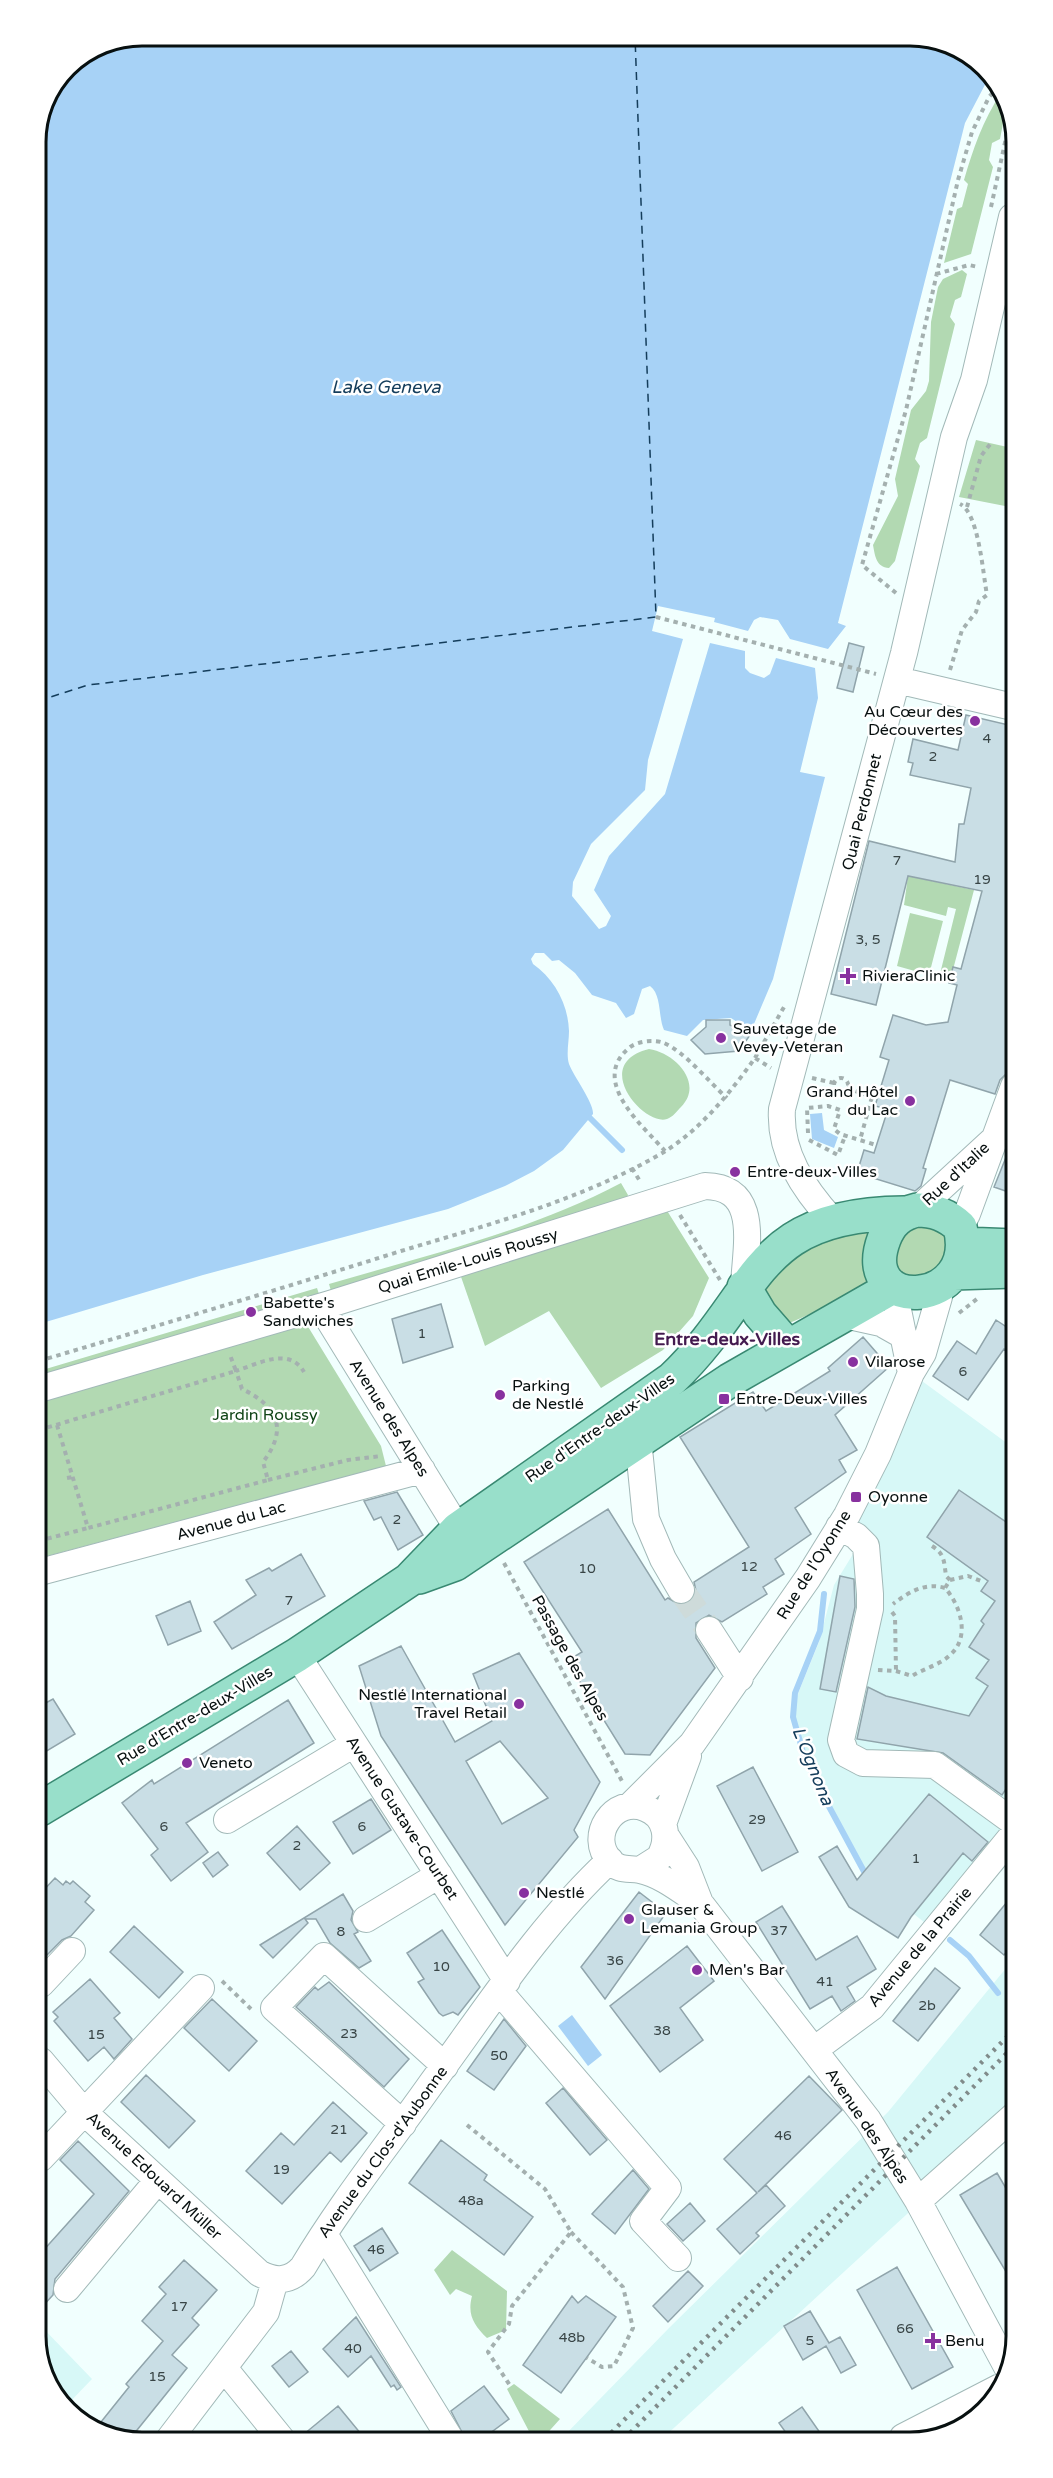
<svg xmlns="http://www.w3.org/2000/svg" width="1053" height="2478" viewBox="0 0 1053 2478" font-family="'Varela Round',sans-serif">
	<rect width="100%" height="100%" fill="#f1fffe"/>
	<path fill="#d7f8f7" d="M 911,1373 L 1015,1449 L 1016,1831 L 934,1930 L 871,1880 L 821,1787 L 798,1732 L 795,1716 L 795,1701 L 819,1642 L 834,1585 L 861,1541 L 839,1527 Z
		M 1016,1956 L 1016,2114 L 663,2438 L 561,2439 L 669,2328 L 888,2112 Z
		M 41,2326 L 92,2379 L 67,2405 L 42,2369 Z"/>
	<path fill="#b2d9b2" d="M 1001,93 L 1007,103 L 1000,139 L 992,143 L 989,160 L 993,167 L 971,254 L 944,263 L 957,209 L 962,207 L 968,184 L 964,180 C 973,149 983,120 1001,93 Z
		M 962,270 L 967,274 L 961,297 L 955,300 L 950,317 L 955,324 L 927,438 L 920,443 L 915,459 L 920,466 L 895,561 L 889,568 C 876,567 875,556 873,545 L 898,496 L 895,479 L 911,410 L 926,391 L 929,381 L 931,322 L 938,287 L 943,279 Z
		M 976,440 L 1012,448 L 1012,474 L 1005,506 L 959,497 Z
		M 908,876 L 974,890 L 950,981 L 939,978 L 956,909 L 948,907 L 946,916 L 904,905 Z
		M 910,913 L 943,921 L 929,975 L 897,966 Z
		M 649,1049 C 676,1053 704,1084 681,1107 C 677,1111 673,1117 667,1119 C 645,1127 589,1064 649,1049 Z
		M 621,1183 L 628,1195 L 625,1202 L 331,1291 L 329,1284 C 428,1255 530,1231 621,1183 Z
		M 666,1209 L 709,1278 L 693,1316 L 663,1350 L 601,1388 L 549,1311 L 485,1346 L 459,1271 Z
		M 910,1223 L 944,1228 L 949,1252 L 935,1271 L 907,1281 L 890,1258 Z
		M 871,1228 L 874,1286 L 785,1325 L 762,1290 L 802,1249 Z
		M 317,1288 L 319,1294 L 39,1380 L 39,1371 Z
		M 300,1322 L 307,1325 L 381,1446 L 386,1466 L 40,1558 L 39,1397 Z
		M 452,2250 L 507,2291 L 506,2330 L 487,2338 C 474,2325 467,2315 472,2296 L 456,2289 L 450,2295 L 434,2270 Z
		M 514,2384 L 560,2419 L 542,2439 L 533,2439 L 507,2389 Z"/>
	<path fill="#a7d2f6" d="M 143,36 L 918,36 L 976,58 L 989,77 L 965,123 L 838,623 L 846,626 L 828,649 L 790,639 L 778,620 L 760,617 L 754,620 L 748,631 L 714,622 L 715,618 L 658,606 L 652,631 L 683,639 L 648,760 L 645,790 L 591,844 L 573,882 L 572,896 L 599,929 L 606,926 L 611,916 L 594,890 L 609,856 L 665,794 L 710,643 L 745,651 L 745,668 L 750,673 L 764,678 L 770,674 L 776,658 L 815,668 L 818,698 L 800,772 L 825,777 L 773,979 L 751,1031 L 731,1018 L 703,1020 L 687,1036 L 664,1030 C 658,1017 662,995 650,986 L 642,989 L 634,1014 L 626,1018 L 616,1003 L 592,995 L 575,973 L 559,960 L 552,961 L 544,953 L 535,953 L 531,959 L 533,964 C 554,979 568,1003 569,1031 C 569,1042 566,1054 569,1064 C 574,1077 594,1103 593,1114 L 563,1150 L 534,1171 L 505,1186 L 448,1209 L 203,1275 L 39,1324 L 36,136 L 67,67 L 102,44 Z
		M 822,1113 L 824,1130 L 838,1137 L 834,1148 L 812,1139 L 810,1114 Z
		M 572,2015 L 602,2055 L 588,2066 L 558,2026 Z"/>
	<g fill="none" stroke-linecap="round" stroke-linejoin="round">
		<path stroke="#a7d2f6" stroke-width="6" d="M 590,1118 L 622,1150
			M 824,1594 L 820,1631 L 795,1693 L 793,1717 L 803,1752 L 819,1788 L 867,1877
			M 950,1940 L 969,1956 L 998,1993"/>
		<path stroke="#143d5b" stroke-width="1.5" stroke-dasharray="8 6" stroke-linecap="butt" d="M 38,701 L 88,685 L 656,617 L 635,36"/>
	</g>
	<path fill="#c9dee5" stroke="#90a4ab" stroke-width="1.5" fill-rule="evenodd" d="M 849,643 L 864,647 L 853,692 L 837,688 Z
		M 966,715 L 1013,726 L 1014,1051 L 1007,1073 L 1000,1080 L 995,1094 L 950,1080 L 923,1168 L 926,1169 L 921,1186 L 915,1191 L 857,1173 L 864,1150 L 874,1153 L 888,1109 L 875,1106 L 889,1060 L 880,1057 L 893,1015 L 926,1025 L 948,1022 L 957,985 L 949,983 L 953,967 L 961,969 L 982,891 L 908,876 L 876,1005 L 831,994 L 869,841 L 955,862 L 959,824 L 964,824 L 971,788 L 910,775 L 913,763 L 908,762 L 913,739 L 958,750 Z
		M 706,1020 L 730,1020 L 730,1025 L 750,1035 L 739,1051 L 705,1054 L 691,1040 L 706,1027 Z
		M 1013,1140 L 1014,1140 L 1014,1194 L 994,1187 Z
		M 441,1304 L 453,1347 L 403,1363 L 392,1319 Z
		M 996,1320 L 1014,1332 L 1015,1355 L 1004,1349 L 968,1400 L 933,1376 L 957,1341 L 976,1354 Z
		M 863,1337 L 889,1367 L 835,1415 L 857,1450 L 839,1460 L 846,1472 L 795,1508 L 811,1534 L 775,1559 L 784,1574 L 763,1587 L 767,1594 L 722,1622 L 709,1615 L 696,1623 L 696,1638 L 715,1668 L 650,1755 L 625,1754 L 567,1661 L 582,1652 L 524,1562 L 608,1509 L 665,1600 L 668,1598 L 680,1605 L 689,1603 L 696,1591 L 694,1582 L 749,1547 L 680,1437 L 753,1392 L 766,1411 L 830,1371 L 828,1368 Z
		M 959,1490 L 1015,1528 L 1015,1601 L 1009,1610 L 1015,1614 L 1015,1720 L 1010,1743 L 1016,1747 L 1016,1774 L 1002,1795 L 943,1753 L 857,1739 L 868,1687 L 886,1696 L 969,1716 L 988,1686 L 976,1678 L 989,1660 L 969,1647 L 984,1624 L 981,1621 L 995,1601 L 981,1591 L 988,1581 L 927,1537 Z
		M 397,1492 L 423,1535 L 398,1550 L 381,1517 L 374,1520 L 364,1501 Z
		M 301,1554 L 325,1596 L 232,1649 L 214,1622 L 256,1595 L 246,1580 L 269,1568 L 272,1571 Z
		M 840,1576 L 854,1579 L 855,1607 L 836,1692 L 820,1689 Z
		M 190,1601 L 201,1631 L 168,1645 L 156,1616 Z
		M 401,1646 L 455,1742 L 492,1721 L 473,1674 L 519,1653 L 600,1782 L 574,1830 L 578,1837 L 505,1925 L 381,1736 L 359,1666 ZM 500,1741 L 548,1798 L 502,1824 L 466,1761 Z
		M 53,1699 L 75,1734 L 40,1755 L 40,1706 Z
		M 288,1700 L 314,1743 L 186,1823 L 208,1852 L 171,1881 L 151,1855 L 158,1849 L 122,1803 L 152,1780 L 154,1784 Z
		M 753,1767 L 798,1852 L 762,1871 L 717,1786 Z
		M 929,1794 L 988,1842 L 972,1861 L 963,1853 L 911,1917 L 898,1938 L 849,1907 L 819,1857 L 837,1846 L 857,1880 Z
		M 371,1799 L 391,1830 L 353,1854 L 333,1822 Z
		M 297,1826 L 330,1863 L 300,1890 L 267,1853 Z
		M 218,1852 L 228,1865 L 213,1877 L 203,1863 Z
		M 55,1878 L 63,1885 L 66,1881 L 70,1884 L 73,1881 L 90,1896 L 85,1902 L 94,1910 L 71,1936 L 62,1940 L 45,1957 L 41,1953 L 40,1894 Z
		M 1016,1891 L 1016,1941 L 1004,1955 L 980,1935 Z
		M 639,1892 L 666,1913 L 605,1999 L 581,1967 Z
		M 343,1894 L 353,1911 L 351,1920 L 358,1932 L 354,1934 L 371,1961 L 359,1968 L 330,1943 L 316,1919 L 305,1919 L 308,1923 L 273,1958 L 260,1945 Z
		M 782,1906 L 816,1960 L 857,1936 L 876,1969 L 847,1987 L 855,2001 L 841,2011 L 832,1996 L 810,2009 L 756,1922 Z
		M 134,1926 L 183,1972 L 159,1998 L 110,1952 Z
		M 442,1930 L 480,1987 L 458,2015 L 453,2012 L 443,2016 L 439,2013 L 418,1982 L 424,1979 L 407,1953 Z
		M 687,1946 L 714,1981 L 680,2008 L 703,2040 L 660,2072 L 610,2006 Z
		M 935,1968 L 960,1988 L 918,2041 L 893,2021 Z
		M 90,1979 L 120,2013 L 114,2018 L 132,2039 L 114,2059 L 104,2047 L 88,2061 L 54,2021 L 58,2017 L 53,2012 Z
		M 329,1982 L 409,2059 L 384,2087 L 296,2007 L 315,1987 L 318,1990 Z
		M 212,1999 L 257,2041 L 229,2071 L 184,2028 Z
		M 504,2019 L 526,2046 L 494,2090 L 467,2071 Z
		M 146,2075 L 195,2121 L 169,2148 L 121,2102 Z
		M 809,2076 L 842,2110 L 758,2192 L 766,2185 L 785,2206 L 756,2233 L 759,2236 L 740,2254 L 717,2229 L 757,2193 L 724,2159 Z
		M 563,2088 L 607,2140 L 590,2155 L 546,2103 Z
		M 333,2102 L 367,2133 L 341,2162 L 330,2152 L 282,2204 L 246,2171 L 281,2133 L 294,2145 Z
		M 441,2140 L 487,2175 L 484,2180 L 533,2217 L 504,2255 L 409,2183 Z
		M 78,2141 L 129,2191 L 55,2279 L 53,2295 L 41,2308 L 41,2253 L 94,2194 L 60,2160 Z
		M 633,2170 L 649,2189 L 615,2234 L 592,2214 Z
		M 997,2173 L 1017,2207 L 1017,2290 L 960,2195 Z
		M 690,2203 L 705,2221 L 683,2241 L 667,2224 Z
		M 382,2228 L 398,2253 L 370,2271 L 354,2246 Z
		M 184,2260 L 217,2290 L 192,2318 L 199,2325 L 172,2355 L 187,2368 L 129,2440 L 97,2427 L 129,2387 L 126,2384 L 163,2341 L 142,2321 L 166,2294 L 159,2287 Z
		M 897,2267 L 953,2367 L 912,2389 L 857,2290 Z
		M 688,2271 L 703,2286 L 668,2322 L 653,2306 Z
		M 572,2296 L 578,2303 L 586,2296 L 616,2317 L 561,2393 L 523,2365 Z
		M 810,2311 L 829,2343 L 840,2337 L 856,2365 L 841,2373 L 826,2346 L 803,2360 L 784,2326 Z
		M 356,2317 L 401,2387 L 397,2390 L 394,2385 L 391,2387 L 371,2356 L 348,2377 L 323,2349 Z
		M 291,2351 L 308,2372 L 289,2387 L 272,2366 Z
		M 484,2386 L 509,2419 L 482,2439 L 466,2440 L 451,2411 Z
		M 338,2406 L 366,2440 L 298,2441 L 298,2439 Z
		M 802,2407 L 823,2437 L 789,2437 L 779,2423 Z"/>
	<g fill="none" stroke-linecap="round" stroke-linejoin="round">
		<path stroke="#cedbda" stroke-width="26" stroke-dasharray="26 13" stroke-linecap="butt" d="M 681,1590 L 709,1630"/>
		<defs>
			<path id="minor" d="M 897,680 L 1013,707
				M 917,1210 L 992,1141
				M 832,1220 C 804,1189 779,1153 782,1109 L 904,653 L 954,437 L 974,380 L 1012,217
				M 960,1227 L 967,1214 L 1014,1086
				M 898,1291 L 897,1305 L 911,1373
				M 321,1307 L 458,1529
				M 840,1314 L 881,1323 L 904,1336
				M 39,1389 L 330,1304 L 705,1186 C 762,1187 745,1248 744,1287
				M 638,1439 L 646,1519 L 663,1559 L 681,1590
				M 839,1527 L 856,1536 L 866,1546 L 870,1594 L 870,1609 L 841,1740 L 846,1754 L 863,1763 L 935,1765 L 1016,1824
				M 40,1572 L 422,1470
				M 709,1630 L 740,1678
				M 297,1655 L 507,1981
				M 630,1806 L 692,1744 L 808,1578 L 847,1515 L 878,1454 L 911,1373 L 923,1353 L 939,1297 L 938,1286
				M 227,1820 L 354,1744
				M 663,1824 L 688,1756
				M 666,1836 L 686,1867 L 700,1903 L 868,2120 L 918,2201 L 1007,2367
				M 640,1870 L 659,1858 C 670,1840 667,1816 645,1808 C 614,1796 587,1836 610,1861 C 619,1871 628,1868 640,1870 C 661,1874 683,1892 700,1903
				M 366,1919 L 439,1875
				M 41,1984 L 72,1951
				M 499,1991 L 668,2188 L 643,2221 L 678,2258
				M 814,2050 L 872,2007 L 1016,1831
				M 41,2061 L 84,2112 L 259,2273 C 275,2282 290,2282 303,2267 C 341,2203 388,2145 431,2084 C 487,2008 540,1925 610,1860
				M 403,2124 L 274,2008 L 324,1956 L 445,2066
				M 41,2158 L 201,1988
				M 918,2201 L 1016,2114
				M 324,2234 L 451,2440
				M 67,2289 L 158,2180
				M 224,2368 L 283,2441
				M 903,2437 L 1000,2387
				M 167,2442 L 266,2312 L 275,2280"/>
			<path id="major" d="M 917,1210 C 934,1210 947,1215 960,1227 C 981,1308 855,1316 884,1239 C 890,1223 900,1214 917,1210 Z
				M 963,1244 L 1014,1246
				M 954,1273 L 1014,1271
				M 744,1287 L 760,1314 L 787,1345
				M 419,1577 L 455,1564 L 730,1380 L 891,1288
				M 40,1809 L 297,1655 L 409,1580 L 458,1529 L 672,1379 C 762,1293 751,1214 904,1213"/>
		</defs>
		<use href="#minor" stroke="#a2b9b8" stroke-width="28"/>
		<use href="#major" stroke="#398972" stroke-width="36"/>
		<path stroke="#a4b0af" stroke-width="4" stroke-dasharray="4.5 4.5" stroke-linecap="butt" d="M 991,207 L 1011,115
			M 936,274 L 969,265 L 978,267
			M 967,507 L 981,456 L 991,443
			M 896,593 L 862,565 L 906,410 L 958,180 L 972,132 L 989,97 L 997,88
			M 656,617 L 876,674
			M 950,670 L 962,630 L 976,612 L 979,601 L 987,595 C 983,575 979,513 960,504
			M 755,1058 L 784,1007
			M 812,1078 L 834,1083
			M834 1085a7 7 0 1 1 14 0a7 7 0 1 1-14 0Z
			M 847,1088 L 872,1097 L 860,1140
			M 808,1133 L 807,1108 L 828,1106 L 840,1110 L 834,1129 L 840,1134 L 876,1145
			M 809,1140 L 838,1155 L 845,1136
			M 665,1151 C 643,1126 589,1081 629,1048 C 637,1041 654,1039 664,1043 C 685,1052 709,1082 727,1098
			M 632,1168 L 641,1183
			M 680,1215 L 720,1280
			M 959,1313 L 977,1299
			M 39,1361 C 160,1325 280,1289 401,1251 C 490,1224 582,1200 664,1152 C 701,1129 730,1093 755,1058 L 771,1068
			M 277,1419 L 288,1416
			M 57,1425 L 88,1528 L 268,1480 L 263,1462 C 289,1428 277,1406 242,1389 L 236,1371 C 258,1364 289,1346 304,1372
			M 39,1430 L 236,1371 L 230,1355
			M 67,1478 L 73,1477
			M 268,1480 L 348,1460 L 381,1456
			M 40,1514 L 46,1539 L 88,1528
			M 932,1546 C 945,1554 944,1562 946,1576 L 950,1580 L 945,1588
			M 504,1563 L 623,1783
			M 950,1580 L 968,1576 L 981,1581
			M 892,1612 L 895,1616 L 896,1671
			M 878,1670 L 896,1671 L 912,1676 C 923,1669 939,1665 949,1656 C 971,1638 961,1606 945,1588 C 925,1582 909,1592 893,1604
			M 222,1981 L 251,2009
			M 467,2125 L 545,2189 L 571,2232 L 512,2306 L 509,2324 L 488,2352 L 511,2387
			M 571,2232 L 623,2287 L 633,2328 L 614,2366 L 602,2367 L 587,2358"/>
		<use href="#minor" stroke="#fff" stroke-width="26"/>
		<use href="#major" stroke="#98dfca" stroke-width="33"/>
		<path stroke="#808b8a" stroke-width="4.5" stroke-dasharray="3 6" stroke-linecap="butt" d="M 605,2439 L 1016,2028
			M 624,2439 L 1016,2044"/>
	</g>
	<g fill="#88319f" stroke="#fff" stroke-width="2">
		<circle cx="975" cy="721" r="6"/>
		<path d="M845 967h6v6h6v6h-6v6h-6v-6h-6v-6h6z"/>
		<circle cx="721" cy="1038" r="6"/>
		<circle cx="910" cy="1101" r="6"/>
		<circle cx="735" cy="1172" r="6"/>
		<circle cx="251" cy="1312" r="6"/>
		<circle cx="853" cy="1362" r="6"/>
		<circle cx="500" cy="1395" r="6"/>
		<rect x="718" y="1393" width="12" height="12" rx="3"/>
		<rect x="850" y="1491" width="12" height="12" rx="3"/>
		<circle cx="519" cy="1704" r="6"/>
		<circle cx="187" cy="1763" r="6"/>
		<circle cx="524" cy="1893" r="6"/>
		<circle cx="629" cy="1919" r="6"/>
		<circle cx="697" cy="1970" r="6"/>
		<path d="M930 2332h6v6h6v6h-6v6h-6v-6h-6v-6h6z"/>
	</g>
	<g text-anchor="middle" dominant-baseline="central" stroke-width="5" stroke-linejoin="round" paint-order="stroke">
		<g font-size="14" fill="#384445">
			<text x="987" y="738">4</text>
			<text x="933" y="756">2</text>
			<text x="897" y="860">7</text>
			<text x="982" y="879">19</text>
			<text x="868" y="939">3, 5</text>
			<text x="422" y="1333">1</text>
			<text x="963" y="1371">6</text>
			<text x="397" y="1519">2</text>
			<text x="749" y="1566">12</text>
			<text x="587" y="1568">10</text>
			<text x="289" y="1600">7</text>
			<text x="757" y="1819">29</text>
			<text x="164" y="1826">6</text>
			<text x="362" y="1826">6</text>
			<text x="297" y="1845">2</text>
			<text x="916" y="1858">1</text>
			<text x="779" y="1930">37</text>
			<text x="341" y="1931">8</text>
			<text x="615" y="1960">36</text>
			<text x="441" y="1966">10</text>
			<text x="825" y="1981">41</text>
			<text x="927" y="2005">2b</text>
			<text x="662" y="2030">38</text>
			<text x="349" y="2033">23</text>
			<text x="96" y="2034">15</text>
			<text x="499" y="2055">50</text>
			<text x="339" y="2129">21</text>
			<text x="783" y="2135">46</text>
			<text x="281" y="2169">19</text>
			<text x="471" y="2200">48a</text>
			<text x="376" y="2249">46</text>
			<text x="179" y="2306">17</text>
			<text x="905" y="2328">66</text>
			<text x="572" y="2337">48b</text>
			<text x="810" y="2340">5</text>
			<text x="353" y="2348">40</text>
			<text x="157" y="2376">15</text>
		</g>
		<g font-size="16" fill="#081010" stroke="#fff" text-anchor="start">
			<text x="963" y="712" text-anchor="end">Au Cœur des<tspan x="963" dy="18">Découvertes</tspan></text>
			<text x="862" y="976">RivieraClinic</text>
			<text x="733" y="1029">Sauvetage de<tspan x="733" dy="18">Vevey-Veteran</tspan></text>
			<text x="898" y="1092" text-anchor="end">Grand Hôtel<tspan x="898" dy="18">du Lac</tspan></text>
			<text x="747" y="1172">Entre-deux-Villes</text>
			<text x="263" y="1303">Babette's<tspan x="263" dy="18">Sandwiches</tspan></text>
			<text x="865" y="1362">Vilarose</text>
			<text x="512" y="1386">Parking<tspan x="512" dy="18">de Nestlé</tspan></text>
			<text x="736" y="1399">Entre-Deux-Villes</text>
			<text x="868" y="1497">Oyonne</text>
			<text x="507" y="1695" text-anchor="end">Nestlé International<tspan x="507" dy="18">Travel Retail</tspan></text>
			<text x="199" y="1763">Veneto</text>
			<text x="536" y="1893">Nestlé</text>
			<text x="641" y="1910">Glauser &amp;<tspan x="641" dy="18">Lemania Group</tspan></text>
			<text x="709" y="1970">Men's Bar</text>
			<text x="945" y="2341">Benu</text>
		</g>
		<g font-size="16" fill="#081010" stroke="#fff">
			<text transform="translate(862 812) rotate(-76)">Quai Perdonnet</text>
			<text transform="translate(956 1174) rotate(-43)">Rue d'Italie</text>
			<text transform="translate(468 1261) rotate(-17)">Quai Emile-Louis Roussy</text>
			<text transform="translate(389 1418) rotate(58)">Avenue des Alpes</text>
			<text transform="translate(600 1428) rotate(-35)">Rue d'Entre-deux-Villes</text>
			<text transform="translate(231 1521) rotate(-15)">Avenue du Lac</text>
			<text transform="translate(814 1565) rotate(-58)">Rue de l'Oyonne</text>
			<text transform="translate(570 1658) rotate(61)">Passage des Alpes</text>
			<text transform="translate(195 1716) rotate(-31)">Rue d'Entre-deux-Villes</text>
			<text transform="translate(402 1818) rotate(57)">Avenue Gustave-Courbet</text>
			<text transform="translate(920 1947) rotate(-50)">Avenue de la Prairie</text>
			<text transform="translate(867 2126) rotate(56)">Avenue des Alpes</text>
			<text transform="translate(383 2152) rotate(-54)">Avenue du Clos-d'Aubonne</text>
			<text transform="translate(154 2176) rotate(43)">Avenue Edouard Müller</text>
		</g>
		<g font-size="16" fill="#104416" stroke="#fff">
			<text x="265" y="1415">Jardin Roussy</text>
		</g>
		<g font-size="18" font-style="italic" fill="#143d5b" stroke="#fff">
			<text x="386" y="387">Lake Geneva</text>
			<text transform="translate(813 1766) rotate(68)">L'Ognona</text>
		</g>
		<g font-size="18" font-weight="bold" fill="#431a4f" stroke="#fff">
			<text x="727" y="1339">Entre-deux-Villes</text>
		</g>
	</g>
	<path d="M0 0H1053V2478H0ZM142 46H910A96 96 0 0 1 1006 142V2336A96 96 0 0 1 910 2432H142A96 96 0 0 1 46 2336V142A96 96 0 0 1 142 46Z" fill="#fff" fill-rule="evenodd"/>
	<path fill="none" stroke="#081010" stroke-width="3" d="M142 46H910A96 96 0 0 1 1006 142V2336A96 96 0 0 1 910 2432H142A96 96 0 0 1 46 2336V142A96 96 0 0 1 142 46Z"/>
</svg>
